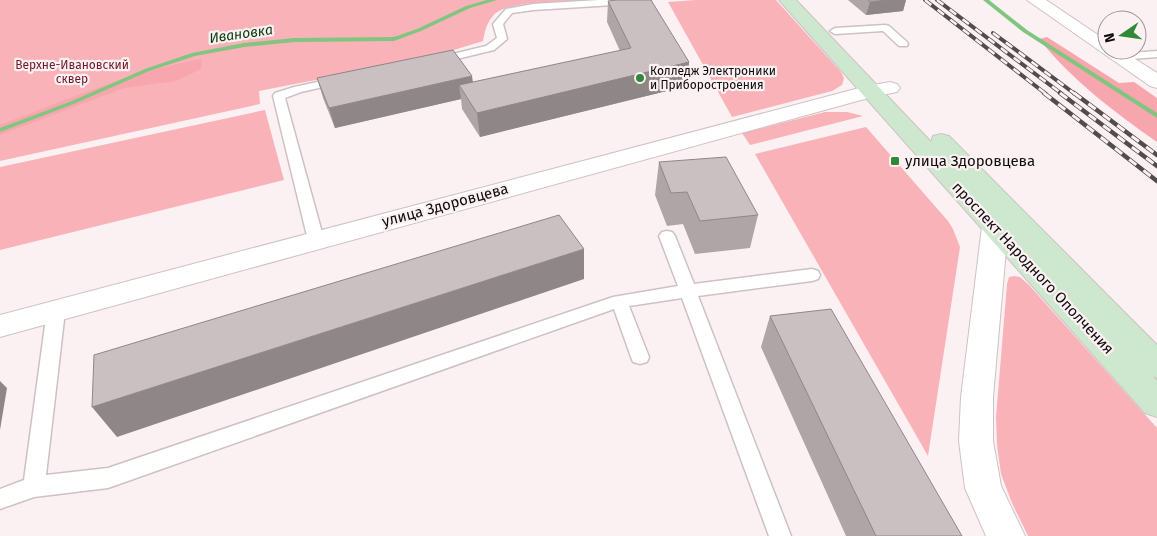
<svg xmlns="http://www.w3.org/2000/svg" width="1157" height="536" viewBox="0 0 1157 536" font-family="'Fira Sans',sans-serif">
	<rect width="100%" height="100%" fill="#fcf1f2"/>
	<path fill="#f9b2b8" d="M 0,0 L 594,0 C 570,2 519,0 499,11 C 488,17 485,30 483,41 C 410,65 334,76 259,91 L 260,104 L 0,161 Z
		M 696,0 L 776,0 L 841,72 L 844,78 L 842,85 L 832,91 L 732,117 L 668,2 Z
		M 265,110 L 284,180 L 0,250 L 0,167 Z
		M 825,112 L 847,112 L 863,116 L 750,145 L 742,133 Z
		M 866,127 L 948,221 L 953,229 L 960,247 L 928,456 L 755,154 Z
		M 1014,276 L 1020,277 L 1029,285 L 1157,428 L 1157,536 L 1028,536 L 1012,503 L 1001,474 L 997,445 L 996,417 L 1007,284 L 1009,277 Z"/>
	<path fill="#f7a6ad" d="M 1047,37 L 1119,83 L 1134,82 L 1157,98 L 1157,142 C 1114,112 1072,80 1039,39 Z
		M 202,59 L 201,69 L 176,81 L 124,88 L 0,135 L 0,125 C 66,100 132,71 202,59 Z"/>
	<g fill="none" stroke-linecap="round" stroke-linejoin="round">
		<path fill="#80c580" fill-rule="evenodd" d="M 487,0 L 497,0 L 470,8 L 421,31 L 394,41 L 295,42 L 244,47 L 195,56 L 149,71 L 76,103 L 0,132 L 0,128 L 72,101 L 145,69 L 192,53 L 244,43 L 295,38 L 394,37 L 417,29 L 466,6 Z
			M 983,0 L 989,0 L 1027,30 L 1157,113 L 1157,118 L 1023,32 Z"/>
		<defs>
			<path id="lane" d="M 599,0 L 651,0 L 646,3 L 533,10 L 512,13 L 503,24 L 507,39 L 494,50 L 436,64 L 430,61 L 432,59 L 486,46 L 497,38 L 493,24 L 506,9 L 533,4 Z
				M 885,25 L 889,26 L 907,42 L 908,44 L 907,46 L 899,46 L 883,31 L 835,34 L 830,31 L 835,28 Z
				M 1157,51 L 1157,57 L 1119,60 L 1114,57 L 1119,54 Z
				M 341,77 L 345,78 L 347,80 L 345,82 L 301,92 L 285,98 L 324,240 L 321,244 L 316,245 L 311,244 L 308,240 L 273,96 L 275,93 L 294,87 Z
				M 667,231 L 672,232 L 675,236 L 694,284 L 812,269 L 818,271 L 820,275 L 818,279 L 812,281 L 698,296 L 791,536 L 769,536 L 682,298 L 629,306 L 649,357 L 647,362 L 640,364 L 633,362 L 631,357 L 614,309 L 108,488 L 34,497 L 0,509 L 0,489 L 24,480 L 47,311 L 50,306 L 56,305 L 62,306 L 65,311 L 46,475 L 108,468 L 613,297 L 678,286 L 659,236 L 662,232 Z"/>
			<path id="street" d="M 1027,0 L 1046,0 L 1107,41 L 1107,50 L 1121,50 L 1157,73 L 1157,88 L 1150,86 Z
				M 890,82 L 897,84 L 900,88 L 897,92 L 872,97 L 0,337 L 0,315 L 863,87 Z
				M 995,219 L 1004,221 L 1008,227 L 993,397 L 993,441 L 1001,486 L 1025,536 L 986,536 L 965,488 L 959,441 L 961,397 L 982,227 L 986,221 Z"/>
			<path id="secondary" d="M 779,0 L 796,0 L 931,142 L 933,136 L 941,134 L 949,136 L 1157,345 L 1157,378 L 1153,376 L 1157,381 L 1157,417 L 1145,413 Z"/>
		</defs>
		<use href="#lane" stroke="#cdc2c3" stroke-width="3"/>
		<use href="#street" stroke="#cdc2c3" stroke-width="2"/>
		<use href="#secondary" stroke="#cdc2c3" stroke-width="2"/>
		<use href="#lane" fill="#fff" fill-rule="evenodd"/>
		<use href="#street" fill="#fff" fill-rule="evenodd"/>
		<use href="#secondary" fill="#cde8ce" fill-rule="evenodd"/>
		<defs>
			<path id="rail-far1" d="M 925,0 L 1046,94
				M 937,0 L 1062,94
				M 993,33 L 1075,94"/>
			<path id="rail" d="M 1044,93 L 1157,181
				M 1060,93 L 1157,166
				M 1074,93 L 1157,155"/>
		</defs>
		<use href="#rail-far1" stroke="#524d4d" stroke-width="4"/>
		<use href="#rail" stroke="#524d4d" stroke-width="4.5"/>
		<use href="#rail-far1" stroke="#fcf1f2" stroke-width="2.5" stroke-dasharray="8" stroke-linecap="butt"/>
		<use href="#rail" stroke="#fcf1f2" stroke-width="3" stroke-dasharray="9" stroke-linecap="butt"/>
	</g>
	<path fill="#afa5a6" d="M 848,0 L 906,0 L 903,11 L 866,15 Z
		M 608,1 L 689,62 L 687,86 L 480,137 L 462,109 L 461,99 L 335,128 L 323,98 L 317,78 L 473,82 L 620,51 L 607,22 Z
		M 659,162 L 758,215 L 750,248 L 695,254 L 683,224 L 667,226 L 655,195 Z
		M 770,316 L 962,536 L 846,536 L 761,347 Z"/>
	<path fill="#8e8687" d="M 888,0 L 906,0 L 903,11 L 866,15 L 870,2 Z
		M 689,62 L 687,86 L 480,137 L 477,113 Z
		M 472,76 L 475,96 L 459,85 L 461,99 L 335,128 L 329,108 Z
		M 584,249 L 584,279 L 117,437 L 92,407 Z
		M 0,381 L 7,388 L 0,430 Z"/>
	<path fill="#cbc0c1" stroke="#8e8687" d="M 617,0 L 651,0 L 689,62 L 477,113 L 459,85 L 631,48 L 608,1 Z
		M 868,0 L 888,0 L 870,2 Z
		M 453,50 L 472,76 L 329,108 L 317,78 Z
		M 726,157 L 758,215 L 700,221 L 687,192 L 671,193 L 659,162 Z
		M 559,215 L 584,249 L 92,407 L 94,355 Z
		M 831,309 L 962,536 L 876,536 L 770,316 Z"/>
	<g fill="#318837" stroke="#fcf1f2" stroke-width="2">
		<circle cx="640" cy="78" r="5"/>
		<rect x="890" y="156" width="10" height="10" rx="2.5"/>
	</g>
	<g text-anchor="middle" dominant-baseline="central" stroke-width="4.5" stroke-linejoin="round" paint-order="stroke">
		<g font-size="12" fill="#6f182a" stroke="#fcf1f2">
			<text x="72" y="65">Верхне-Ивановский<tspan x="72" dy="14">сквер</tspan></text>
		</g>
		<g font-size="12" fill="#0e0b0b" stroke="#fcf1f2" text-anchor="start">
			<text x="650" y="71">Колледж Электроники<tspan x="650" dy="14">и Приборостроения</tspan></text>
		</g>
		<g font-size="14" font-style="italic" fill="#063a0c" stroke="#fcf1f2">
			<text transform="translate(241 34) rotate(-8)">Ивановка</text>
		</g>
		<g font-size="15" fill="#0e0b0b" stroke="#fcf1f2" text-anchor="start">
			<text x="905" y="161">улица Здоровцева</text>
		</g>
		<g font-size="15" fill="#0e0b0b" stroke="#fcf1f2">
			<text transform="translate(445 205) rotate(-15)">улица Здоровцева</text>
			<text transform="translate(1033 268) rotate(47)">проспект Народного Ополчения</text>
		</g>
	</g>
	<g transform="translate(1122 35) rotate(257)"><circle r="24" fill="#fcf1f2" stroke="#9d9596"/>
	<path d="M0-4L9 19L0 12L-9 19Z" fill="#318837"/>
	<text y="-8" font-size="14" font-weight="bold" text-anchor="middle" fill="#0e0b0b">N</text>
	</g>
</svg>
